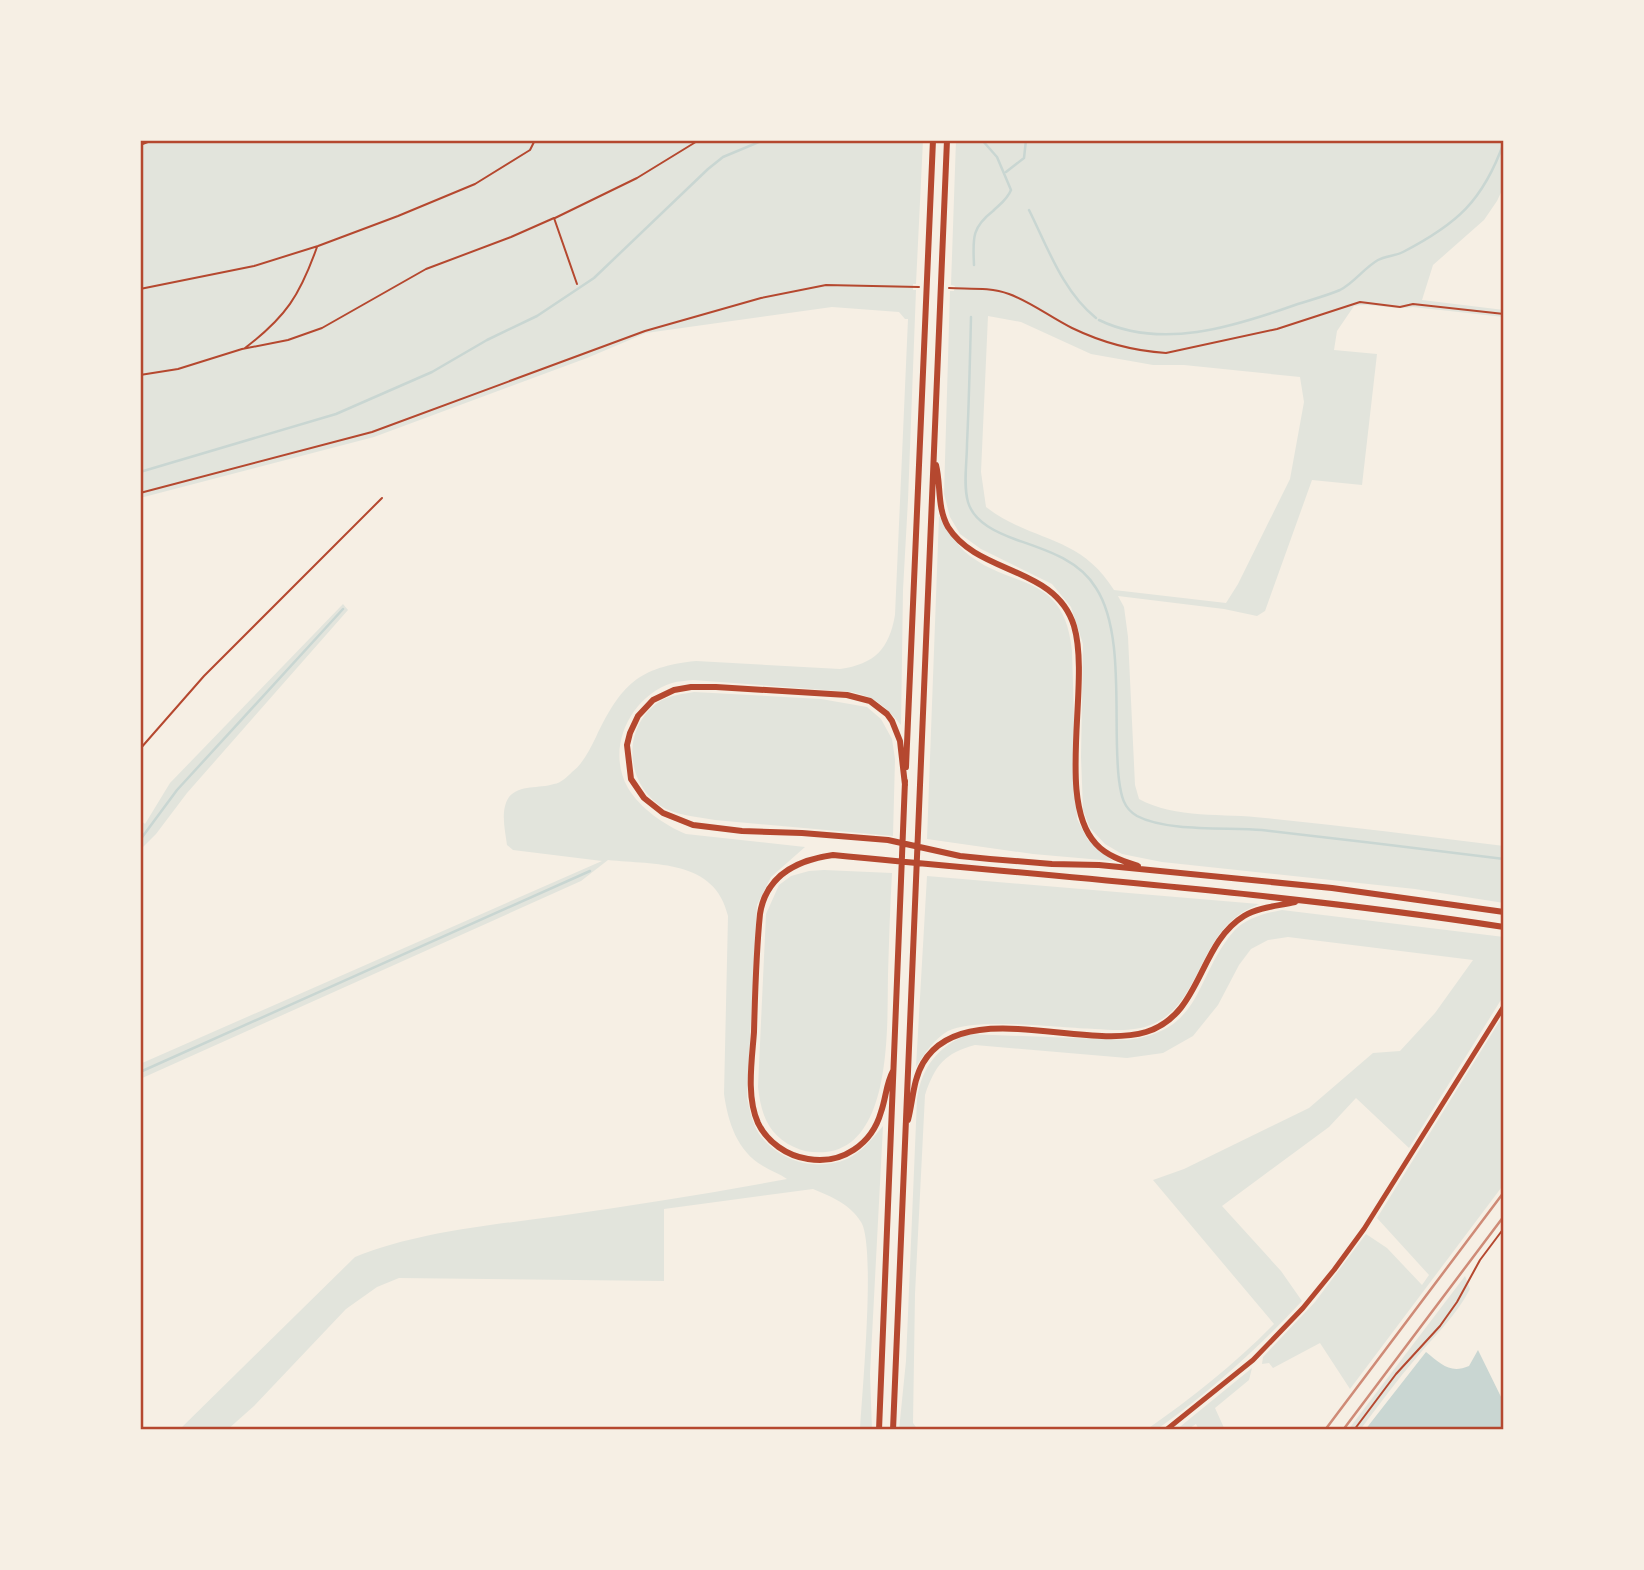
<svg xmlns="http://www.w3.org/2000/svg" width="1644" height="1570" viewBox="0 0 1644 1570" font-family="Overpass,sans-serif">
	<rect width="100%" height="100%" fill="#f6efe4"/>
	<path fill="#e2e4dc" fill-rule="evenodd" d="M 140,140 L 923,140 L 916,284 L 913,284 L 913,290 L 916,290 L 908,500 L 903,590 L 901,725 C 885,706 877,698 852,692 L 693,680 C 686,681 678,681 672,683 C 631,696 605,748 628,788 C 640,808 664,825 686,834 L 805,847 L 771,877 L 757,905 L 747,1098 C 750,1110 752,1123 759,1134 C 779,1161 815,1172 847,1159 C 862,1152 873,1138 883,1126 L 870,1374 L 872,1430 L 860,1430 C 862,1393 876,1246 861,1222 C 850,1204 832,1197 813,1189 L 664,1209 L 664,1281 L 399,1278 L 377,1287 L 346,1309 L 254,1406 L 227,1430 L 179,1430 L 355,1257 C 417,1232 492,1225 559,1216 C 636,1205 712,1193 787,1179 C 780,1174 771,1171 763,1166 C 737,1151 728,1122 724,1094 L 728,916 C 715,859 655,865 608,860 L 581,881 L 140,1079 L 140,1064 L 602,861 L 513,850 L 507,845 C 505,830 500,810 509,797 C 520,784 539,789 554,784 C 561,783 567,777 572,772 C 583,764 590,749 596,737 C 621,685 638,667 696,661 L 840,669 C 875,664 889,649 895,615 L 908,319 L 905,319 L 899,312 L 832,307 L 646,333 L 587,358 L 374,437 L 140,498 Z
		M 956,140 L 1504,140 L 1504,186 L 1497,201 L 1484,220 L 1433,265 L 1422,300 L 1504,310 L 1504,317 L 1413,307 C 1393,311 1374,302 1354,306 L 1337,331 L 1334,350 L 1377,354 L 1362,485 L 1312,480 L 1265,611 L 1257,616 L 1224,609 L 1118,596 L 1124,607 L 1128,637 L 1135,785 L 1139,799 C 1175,819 1224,813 1265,818 C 1344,826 1424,836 1504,846 L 1504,903 L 1415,889 L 1162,862 L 1122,854 L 1105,844 L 1090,828 L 1083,810 L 1081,757 L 1083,644 L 1071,607 L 1052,584 L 981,549 L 960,534 L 950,517 L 944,494 L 950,291 L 954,291 L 955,286 L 951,285 ZM 988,316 L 1021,322 L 1091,354 L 1153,365 L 1184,365 L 1300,377 L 1304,402 L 1290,479 L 1238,584 L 1226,603 L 1114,590 C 1079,534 1033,543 986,507 L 981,472 Z
		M 939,516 C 947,527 954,541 964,551 C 1009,591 1064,569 1072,651 L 1077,819 L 1088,840 L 1113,861 L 1033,854 L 927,839 Z
		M 343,604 L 348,610 L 187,793 L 156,834 L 140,850 L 140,820 L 145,824 L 170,783 Z
		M 694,692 L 821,699 L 867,707 L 881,719 L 892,739 L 895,759 L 893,836 L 715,820 C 699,817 681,816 666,809 C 624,787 620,725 662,700 C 672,695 683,694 694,692 Z
		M 824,870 L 892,873 C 890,907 889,941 888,975 C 887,1023 893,1145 826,1152 C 815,1153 804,1152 794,1147 C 768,1135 761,1114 758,1087 L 766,914 L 779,885 L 791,876 L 809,871 Z
		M 927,876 L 1259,904 C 1251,908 1243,911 1236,917 C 1199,945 1197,1005 1153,1024 C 1135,1032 1114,1030 1095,1029 C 1061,1028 975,1017 948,1031 C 933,1040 925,1053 916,1067 Z
		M 1282,910 L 1504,937 L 1504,995 L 1409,1148 L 1356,1098 L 1329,1127 L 1222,1206 L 1281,1271 L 1302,1301 C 1259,1347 1214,1388 1163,1425 L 1155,1430 L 1146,1430 C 1192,1398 1235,1364 1274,1324 L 1153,1180 L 1184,1169 L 1309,1108 L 1373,1053 L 1400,1051 L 1435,1013 L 1473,960 L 1288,937 L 1268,940 L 1251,949 L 1239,965 L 1218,1005 L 1193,1036 L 1163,1053 L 1127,1058 L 975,1045 C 945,1053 935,1065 925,1095 L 915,1294 L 913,1423 L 918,1430 L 899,1430 L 906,1361 L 917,1099 C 922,1066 938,1047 968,1034 L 1127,1040 C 1204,1031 1194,977 1234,931 C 1246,918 1266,913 1282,910 Z
		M 1504,1014 L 1504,1184 L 1350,1389 L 1320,1343 L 1273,1368 L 1269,1363 L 1262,1364 L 1263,1357 L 1315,1302 L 1366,1234 L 1387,1248 L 1422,1285 L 1429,1275 L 1377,1218 Z
		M 1465,1276 L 1470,1289 C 1456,1316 1436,1334 1417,1357 C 1397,1380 1379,1405 1360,1430 L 1348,1430 Z
		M 1252,1368 L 1249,1380 L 1215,1408 L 1225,1430 L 1199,1430 L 1196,1424 L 1187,1430 L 1176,1430 Z"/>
	<path fill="#c9d6d2" d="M 1478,1350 L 1504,1403 L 1504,1430 L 1365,1430 L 1426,1352 C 1441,1364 1450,1374 1469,1366 Z"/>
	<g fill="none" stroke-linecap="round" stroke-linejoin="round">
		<path stroke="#c9d6d2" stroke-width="2.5" d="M 1006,172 L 1024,158 L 1026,140
			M 1029,210 C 1047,246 1063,292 1096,318
			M 974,265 C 973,239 971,228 993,211 C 1000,204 1007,200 1011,190 L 997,157 L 982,140
			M 971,317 C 970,360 969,402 967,444 C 967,462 963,485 968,502 C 974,523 998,533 1017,540 C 1046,550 1079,560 1096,588 C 1126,634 1112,725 1119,780 C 1121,795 1123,808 1137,816 C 1167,832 1228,827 1262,830 C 1343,839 1423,849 1504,859
			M 1099,320 C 1161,350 1233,327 1295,305 C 1310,300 1326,296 1340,290 C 1354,283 1364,268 1378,260 C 1385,256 1395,256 1403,252 C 1457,224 1483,201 1504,142
			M 140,472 L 336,414 L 432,372 L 487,340 L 537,316 L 594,278 L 708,169 L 723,157 L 764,140
			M 140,840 L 177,790 L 343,609
			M 140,1072 L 590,871"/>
		<path stroke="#b5482f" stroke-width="2" d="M 140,145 L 153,140
			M 555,218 L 637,178 L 699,140
			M 949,288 C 969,289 990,287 1009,294 C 1031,302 1050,317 1072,328 C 1101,342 1134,351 1166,353 L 1277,329 L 1360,302 L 1400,307 L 1413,304 L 1504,314
			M 140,289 L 254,266 L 318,246 L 398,216 L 475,184 L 530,150 L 535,140
			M 245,348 C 286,317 300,295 317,247
			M 140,375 L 178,369 L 242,349 L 288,340 L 322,328 L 426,269 L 511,237 L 554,218 L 577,284
			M 140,493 L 372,432 L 645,331 L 761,298 L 826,285 L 919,287
			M 140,749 L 204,676 L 382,498
			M 1354,1430 L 1396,1374 L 1440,1326 L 1457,1302 L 1480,1260 L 1504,1228"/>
		<path stroke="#b5482f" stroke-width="5" d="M 1166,1430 L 1253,1360 L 1303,1308 L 1334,1270 L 1364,1229 L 1504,1006"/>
		<path stroke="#b5482f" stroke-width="6" d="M 936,465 C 941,485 937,508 948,527 C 978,575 1056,566 1074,626 C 1091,683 1055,801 1096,844 C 1107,856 1123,861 1138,866
			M 906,767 L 933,140
			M 905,785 L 900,741 L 892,721 L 887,714 L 870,701 L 847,695 L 716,687 L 691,687 L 674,690 L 653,700 L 638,716 L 630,733 L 627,745 L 631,779 L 644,798 L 663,813 L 693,825 L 742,831 L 802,833 L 888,840 L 960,856 L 990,859 L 1052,864 L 1099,865 L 1332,888 L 1504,912
			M 893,1071 C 886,1084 886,1098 881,1112 C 872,1144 842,1165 808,1159 C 787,1156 767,1142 758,1123 C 746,1096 752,1060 754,1032 C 755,993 756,953 760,914 C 766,875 797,860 833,855 C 1057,877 1282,893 1504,927
			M 908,1120 C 913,1101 913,1080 923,1063 C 962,996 1084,1051 1146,1032 C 1202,1015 1198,944 1244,916 C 1259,907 1278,906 1295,902
			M 879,1430 L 905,781
			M 893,1430 L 947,140"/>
		<path stroke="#cf8b77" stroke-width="2.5" d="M 1325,1430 L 1504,1192
			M 1343,1430 L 1504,1216"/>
	</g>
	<rect width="1644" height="1570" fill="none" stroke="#f6efe4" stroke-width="284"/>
	<rect x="142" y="142" width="1360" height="1286" fill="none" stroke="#b5482f" stroke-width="2.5"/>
</svg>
